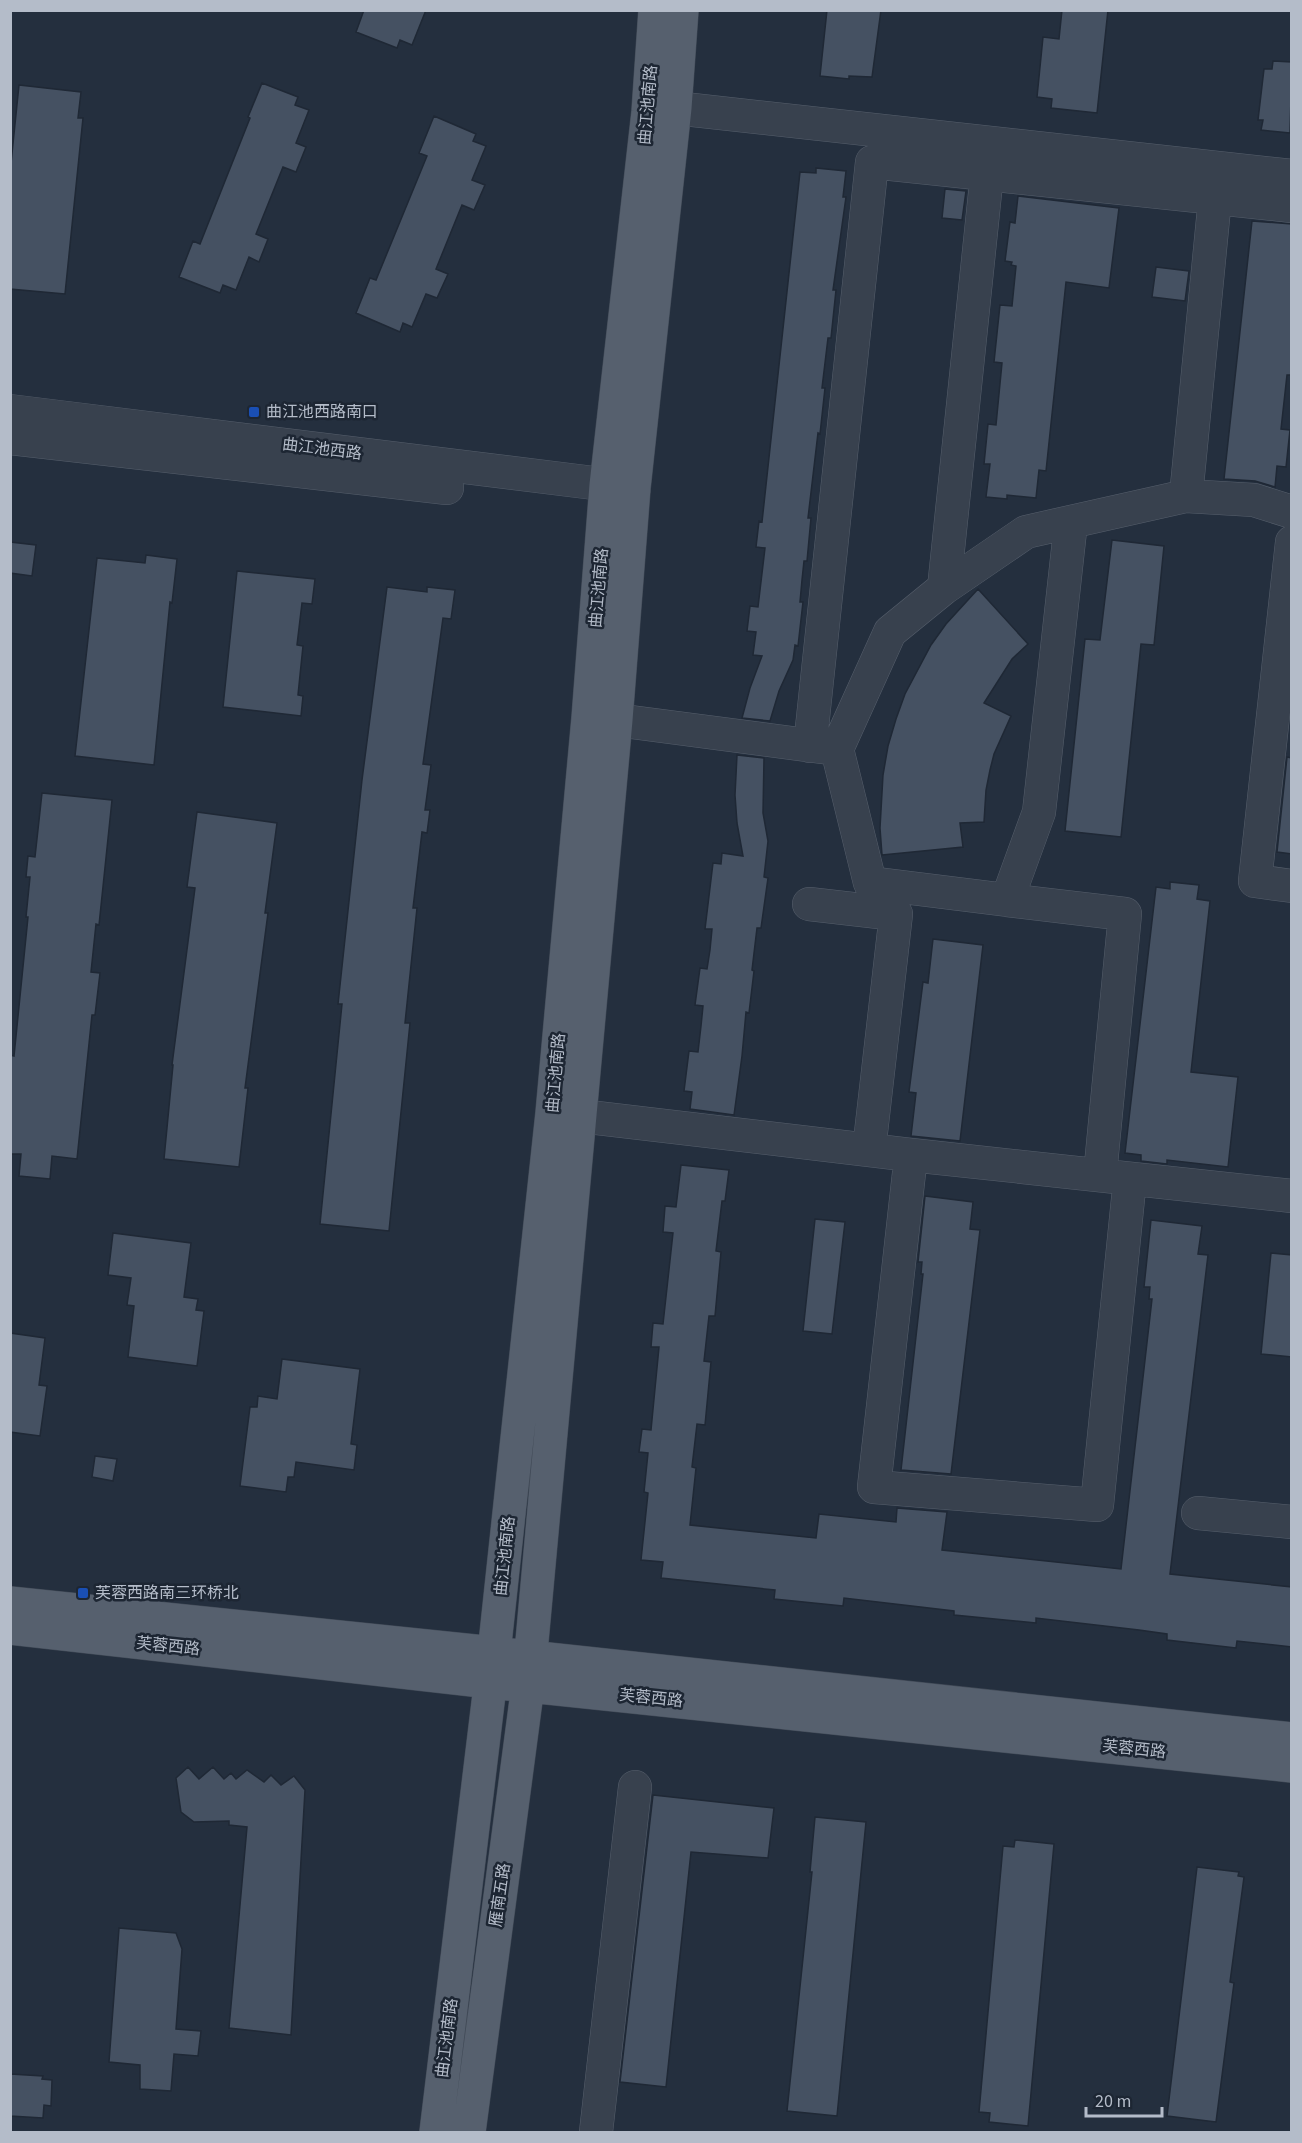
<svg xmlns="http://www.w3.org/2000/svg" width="1302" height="2143" viewBox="0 0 1302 2143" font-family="'Source Sans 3','Noto Sans SC',sans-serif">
	<rect width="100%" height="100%" fill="#242f3e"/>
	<path fill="#455162" stroke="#1f2835" stroke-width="1.5" d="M 364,10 L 426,10 L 412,45 L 400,40 L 397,48 L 356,32 Z
		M 827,10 L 881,10 L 872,77 L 849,76 L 849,79 L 820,76 Z
		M 1062,10 L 1108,10 L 1097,113 L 1051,108 L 1052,99 L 1037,97 L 1043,37 L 1059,39 Z
		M 1273,61 L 1292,62 L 1290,133 L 1261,130 L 1263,120 L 1258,120 L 1264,69 L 1272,69 Z
		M 262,83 L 298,97 L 295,105 L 309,110 L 296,143 L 306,147 L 296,172 L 283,167 L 256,234 L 268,239 L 259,262 L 249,257 L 236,290 L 223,285 L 220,293 L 179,277 L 193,241 L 200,244 L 250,118 L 248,117 Z
		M 19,85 L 81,92 L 78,118 L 83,118 L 65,294 L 10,289 L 10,173 Z
		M 434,116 L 476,134 L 473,141 L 486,146 L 472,180 L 485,185 L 474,210 L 462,205 L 436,269 L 448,274 L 437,298 L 426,294 L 412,327 L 403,323 L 400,332 L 356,313 L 370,278 L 376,280 L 427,156 L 419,153 Z
		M 816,168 L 846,171 L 843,197 L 846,197 L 833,290 L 836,290 L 831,338 L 828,338 L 822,388 L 825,388 L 820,434 L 818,433 L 808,518 L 811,518 L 807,561 L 804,561 L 802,580 L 800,602 L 803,602 L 798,646 L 795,645 L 793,660 L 779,691 L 770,721 L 742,718 L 750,688 L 762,656 L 753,655 L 756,632 L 747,631 L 750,606 L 758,607 L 765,548 L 756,547 L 759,521 L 762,522 L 800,172 L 816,173 Z
		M 945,189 L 966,191 L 962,220 L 942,218 Z
		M 1018,196 L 1119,208 L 1109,288 L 1066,282 L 1046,471 L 1039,470 L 1036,498 L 1007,495 L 1007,499 L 986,497 L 990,464 L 984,464 L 988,424 L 996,425 L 1002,363 L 994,362 L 1000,305 L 1012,306 L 1016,266 L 1011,265 L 1012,262 L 1005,261 L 1010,222 L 1015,223 Z
		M 1252,221 L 1292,224 L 1292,375 L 1287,375 L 1281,429 L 1290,430 L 1286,467 L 1277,466 L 1275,487 L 1255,481 L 1224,479 Z
		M 1156,267 L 1189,271 L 1185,301 L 1152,297 Z
		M 1112,540 L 1164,546 L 1154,645 L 1141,644 L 1121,837 L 1065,831 L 1085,639 L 1100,640 Z
		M 10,542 L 36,545 L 32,576 L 10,573 Z
		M 146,555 L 177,559 L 172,603 L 170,602 L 154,765 L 75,756 L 97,558 L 145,563 Z
		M 237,571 L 315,579 L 312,604 L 302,603 L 297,645 L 303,646 L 298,695 L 303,696 L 301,716 L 223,707 Z
		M 387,587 L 427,592 L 427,587 L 455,590 L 451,619 L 443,618 L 423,764 L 431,765 L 425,810 L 430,810 L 427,833 L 422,832 L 413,908 L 417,908 L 405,1023 L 410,1023 L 389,1231 L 320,1224 L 342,1004 L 338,1004 L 362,780 Z
		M 978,589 L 1028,644 L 1012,659 L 984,703 L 1011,716 L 994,754 L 990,770 L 986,790 L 984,822 L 960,823 L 963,847 L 882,855 L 880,828 L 883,775 L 888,746 L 896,719 L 905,694 L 931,645 L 946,624 Z
		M 737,755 L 764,758 L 763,813 L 768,841 L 764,877 L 768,878 L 761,928 L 757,928 L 752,970 L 754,971 L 749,1013 L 746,1012 L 742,1056 L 734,1115 L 690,1109 L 692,1092 L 684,1091 L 689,1051 L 698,1052 L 701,1026 L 703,1006 L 695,1005 L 700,968 L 707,969 L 710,950 L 712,929 L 705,929 L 713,863 L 721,864 L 722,853 L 743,856 L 737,823 L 735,795 Z
		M 1287,757 L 1292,758 L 1292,854 L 1277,852 Z
		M 42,793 L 112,800 L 99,925 L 96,924 L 91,972 L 100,973 L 95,1015 L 92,1015 L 77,1159 L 52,1156 L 50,1179 L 19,1176 L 21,1154 L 10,1154 L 10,1055 L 14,1056 L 28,917 L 26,917 L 30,877 L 26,877 L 28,856 L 35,857 Z
		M 197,812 L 277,823 L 265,913 L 268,913 L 245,1088 L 248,1088 L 239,1167 L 164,1159 L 173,1065 L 172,1065 L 195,888 L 187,887 Z
		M 1170,882 L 1199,885 L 1197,899 L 1210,901 L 1191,1072 L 1238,1077 L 1228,1167 L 1167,1160 L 1167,1164 L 1141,1161 L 1141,1155 L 1125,1153 L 1156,887 L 1170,889 Z
		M 933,939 L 983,945 L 960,1141 L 911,1136 L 916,1093 L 909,1092 L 923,982 L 928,983 Z
		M 681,1165 L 729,1170 L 725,1201 L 722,1201 L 716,1251 L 721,1252 L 715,1316 L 709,1316 L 704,1361 L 711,1362 L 705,1425 L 697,1424 L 692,1467 L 696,1468 L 690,1525 L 816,1538 L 819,1514 L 896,1522 L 897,1508 L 947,1512 L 942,1550 L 1121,1569 L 1152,1299 L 1149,1299 L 1150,1287 L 1144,1287 L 1151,1220 L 1202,1226 L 1198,1254 L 1208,1255 L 1170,1574 L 1292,1587 L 1292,1647 L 1237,1641 L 1236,1648 L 1167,1640 L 1167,1634 L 1139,1630 L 1036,1618 L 1036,1623 L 954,1615 L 954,1611 L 844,1598 L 843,1606 L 774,1599 L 775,1590 L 661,1578 L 663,1562 L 641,1560 L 648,1493 L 644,1492 L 648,1453 L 639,1452 L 642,1429 L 651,1430 L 659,1347 L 651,1347 L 653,1323 L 663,1324 L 673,1233 L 663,1232 L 665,1206 L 676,1207 Z
		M 925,1196 L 973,1202 L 970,1229 L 980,1230 L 951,1474 L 901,1470 L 923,1274 L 921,1274 L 922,1262 L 918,1262 Z
		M 815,1219 L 845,1222 L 832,1334 L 803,1331 Z
		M 113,1233 L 191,1243 L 184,1297 L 198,1299 L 196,1310 L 204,1311 L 197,1366 L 128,1357 L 134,1306 L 127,1305 L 131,1278 L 108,1275 Z
		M 1271,1253 L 1292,1255 L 1292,1357 L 1261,1354 Z
		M 10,1333 L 45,1338 L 39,1385 L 47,1386 L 40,1436 L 10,1432 Z
		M 282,1359 L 360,1369 L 351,1444 L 357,1445 L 354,1470 L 296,1462 L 294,1477 L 288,1477 L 286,1492 L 240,1486 L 250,1407 L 257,1407 L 258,1396 L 277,1399 Z
		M 95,1456 L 117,1459 L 113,1481 L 92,1477 Z
		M 188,1767 L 199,1779 L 213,1767 L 224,1779 L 231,1773 L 236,1779 L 247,1770 L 264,1782 L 271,1775 L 281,1785 L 294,1776 L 305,1790 L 291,2035 L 229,2028 L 247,1827 L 229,1825 L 229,1821 L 194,1822 L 181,1812 L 176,1778 Z
		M 653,1795 L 774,1808 L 768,1858 L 691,1852 L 666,2087 L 620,2082 Z
		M 815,1817 L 866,1822 L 837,2116 L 787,2111 L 812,1872 L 810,1872 Z
		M 1015,1840 L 1054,1844 L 1028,2126 L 989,2122 L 990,2113 L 979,2112 L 1003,1846 L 1014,1847 Z
		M 1197,1867 L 1239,1872 L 1238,1876 L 1244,1877 L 1230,1982 L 1234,1983 L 1216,2122 L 1167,2116 Z
		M 119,1928 L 176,1933 L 182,1949 L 176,2029 L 201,2031 L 198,2056 L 174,2054 L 171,2091 L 140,2089 L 140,2065 L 109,2062 Z
		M 10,2074 L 43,2076 L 42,2079 L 52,2080 L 51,2106 L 44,2105 L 43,2118 L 10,2116 Z"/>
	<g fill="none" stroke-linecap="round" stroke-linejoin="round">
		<defs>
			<path id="minor" d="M 675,108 L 1292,176
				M 10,411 L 634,488
				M 10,438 L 447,488
				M 1186,496 L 1215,198
				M 1292,542 L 1255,881 L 1292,886
				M 944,588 L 987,174
				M 616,720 L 837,749 L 890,632 L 944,588 L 1026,532 L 1186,496 L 1254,500 L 1292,512
				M 810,746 L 872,162 L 1292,206
				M 837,749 L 870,883 L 1007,900 L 1039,812 L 1071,522
				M 1007,900 L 1125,914 L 1100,1175
				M 809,904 L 896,914 L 869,1150
				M 580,1116 L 911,1155 L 1292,1196
				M 911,1155 L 874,1487 L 1097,1505 L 1130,1179
				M 1198,1513 L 1292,1522
				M 596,2132 L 635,1787"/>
			<path id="major" d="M 10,1603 L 494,1653 L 1292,1739
				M 10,1628 L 490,1682 L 1292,1766
				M 436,2132 L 494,1653 L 552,1113 L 588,718 L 606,485 L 648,112 L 655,10
				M 469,2132 L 528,1685 L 616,720 L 634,488 L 675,108 L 682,10"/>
		</defs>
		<use href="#minor" stroke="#565f6c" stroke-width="34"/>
		<use href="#major" stroke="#414a57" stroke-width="34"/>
		<use href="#minor" stroke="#38414e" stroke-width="33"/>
		<use href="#major" stroke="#56606e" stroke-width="33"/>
	</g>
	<g fill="#1a4fb4" stroke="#1d2633" stroke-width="2">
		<rect x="248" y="406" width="12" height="12" rx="3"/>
		<rect x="77" y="1587" width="12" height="12" rx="3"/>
	</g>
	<g text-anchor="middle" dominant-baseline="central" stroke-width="5" stroke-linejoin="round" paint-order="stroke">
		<g font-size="16" fill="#b4bcc9" stroke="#1d2633">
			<text transform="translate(648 105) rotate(-85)">曲江池南路</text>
			<text transform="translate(322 449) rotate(7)">曲江池西路</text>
			<text transform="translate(599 588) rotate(-85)">曲江池南路</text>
			<text transform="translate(556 1073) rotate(-85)">曲江池南路</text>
			<text transform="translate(505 1556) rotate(-84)">曲江池南路</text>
			<text transform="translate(168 1646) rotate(6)">芙蓉西路</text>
			<text transform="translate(651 1698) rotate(6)">芙蓉西路</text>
			<text transform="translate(1134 1749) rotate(6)">芙蓉西路</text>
			<text transform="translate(500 1895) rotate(-82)">雁南五路</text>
			<text transform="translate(447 2038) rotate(-83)">曲江池南路</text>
		</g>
		<g font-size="16" fill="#b4bcc9" stroke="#1d2633" text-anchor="start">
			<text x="266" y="412">曲江池西路南口</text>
			<text x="95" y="1593">芙蓉西路南三环桥北</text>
		</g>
	</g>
	<rect width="1302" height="2143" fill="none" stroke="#b4bcc9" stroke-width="24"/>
	<path d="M1086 2107v9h76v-9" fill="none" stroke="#b4bcc9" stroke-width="3"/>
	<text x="1095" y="2107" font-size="18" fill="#b4bcc9" stroke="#1d2633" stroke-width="4.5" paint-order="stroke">20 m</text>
</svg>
